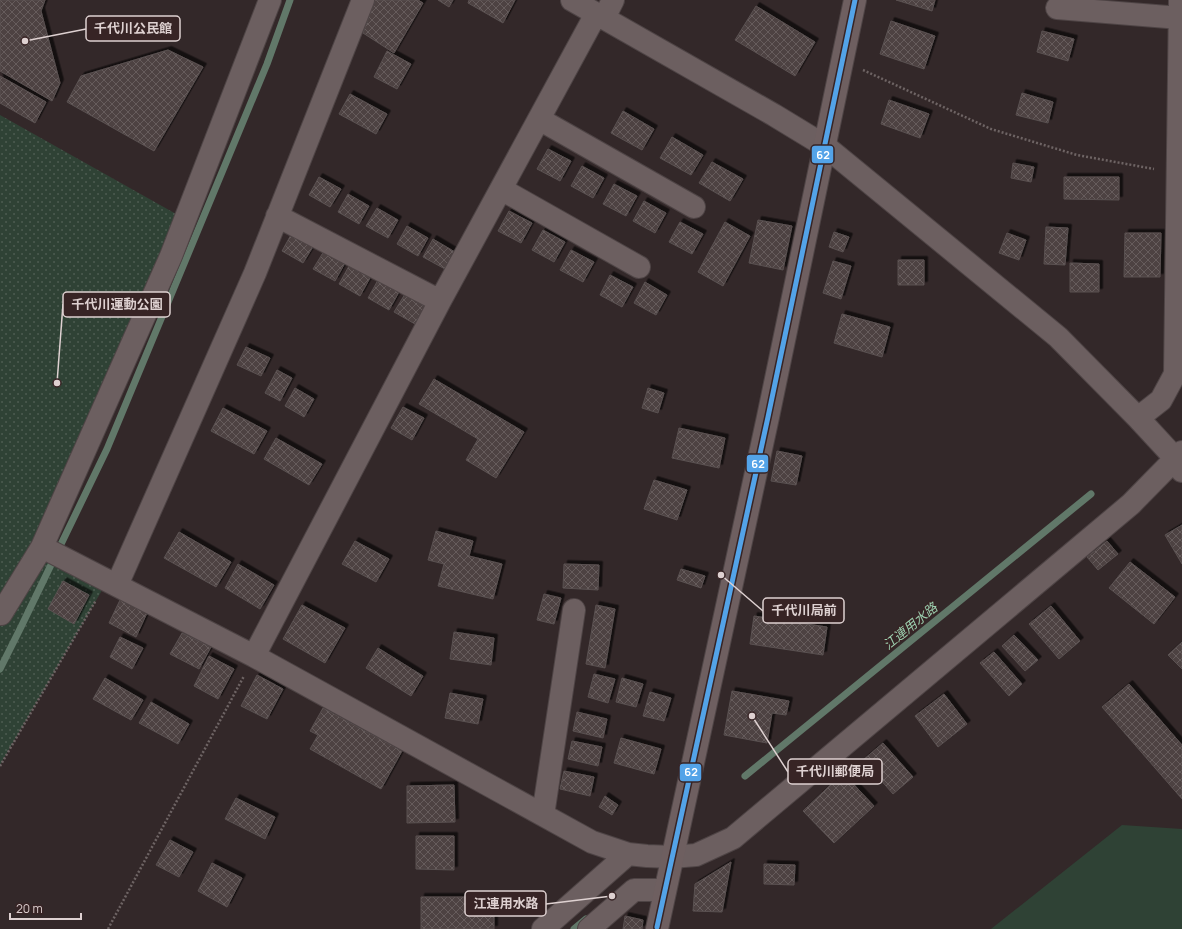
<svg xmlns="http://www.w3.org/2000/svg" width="1182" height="929" viewBox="0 0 1182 929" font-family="Manrope,'Noto Sans JP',sans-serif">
	<defs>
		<pattern id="park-dots" width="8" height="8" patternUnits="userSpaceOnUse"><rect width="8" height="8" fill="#2f4235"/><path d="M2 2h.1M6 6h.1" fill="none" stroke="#4d5c51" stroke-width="1.8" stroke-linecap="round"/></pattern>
		<pattern id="building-cross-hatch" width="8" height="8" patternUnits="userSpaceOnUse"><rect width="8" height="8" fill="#4d4242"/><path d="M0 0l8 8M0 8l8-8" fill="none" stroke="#665c5c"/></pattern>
		<filter id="shadow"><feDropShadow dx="3.5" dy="-3.5" stdDeviation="0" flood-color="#0009"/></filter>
	</defs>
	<rect width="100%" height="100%" fill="#332829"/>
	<path fill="#2f4235" d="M 1122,825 L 1182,829 L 1182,929 L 991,929 Z"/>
	<path fill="url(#park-dots)" d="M 0,115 L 185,219 L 43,547 L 108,580 L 0,765 Z"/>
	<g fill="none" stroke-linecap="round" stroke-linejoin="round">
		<path stroke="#617869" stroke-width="7" d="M 0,669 L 21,627 L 107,449 L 267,64 L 290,0
			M 745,776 L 1091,494
			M 574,929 L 586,919"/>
	</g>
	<path fill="url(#building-cross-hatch)" stroke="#5a5151" filter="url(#shadow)" d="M 0,0 L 45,0 L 41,11 L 60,83 L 52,101 L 0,71 Z
		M 375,0 L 418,0 L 423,3 L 394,53 L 363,33 Z
		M 438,0 L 453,0 L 449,7 Z
		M 469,0 L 515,0 L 503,23 L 468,3 Z
		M 896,0 L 935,0 L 932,11 Z
		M 756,6 L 815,42 L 795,76 L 735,40 Z
		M 891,21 L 935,36 L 924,69 L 880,54 Z
		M 1042,31 L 1074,39 L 1068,61 L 1037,52 Z
		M 168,50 L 203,67 L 154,151 L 67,102 L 81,76 Z
		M 387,51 L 411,64 L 397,89 L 374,77 Z
		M 0,76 L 46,102 L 35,123 L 0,103 Z
		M 1022,93 L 1053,102 L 1048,123 L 1016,115 Z
		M 350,94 L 387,114 L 376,134 L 339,114 Z
		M 889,100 L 929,114 L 920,138 L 881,124 Z
		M 623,111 L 654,129 L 642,150 L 611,133 Z
		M 672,137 L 703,155 L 691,175 L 660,158 Z
		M 548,149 L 571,161 L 560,181 L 537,169 Z
		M 712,162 L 743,179 L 730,201 L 699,183 Z
		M 1013,163 L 1034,167 L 1031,182 L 1011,178 Z
		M 582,166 L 604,178 L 593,198 L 571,186 Z
		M 319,177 L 341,189 L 330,207 L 309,195 Z
		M 1064,177 L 1119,177 L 1119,200 L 1064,199 Z
		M 614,184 L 637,196 L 626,216 L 603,204 Z
		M 348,194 L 369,206 L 359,224 L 338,212 Z
		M 644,201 L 666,213 L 655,233 L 633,221 Z
		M 377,208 L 398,220 L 388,238 L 366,226 Z
		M 509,211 L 532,223 L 521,243 L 498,231 Z
		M 758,220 L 792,226 L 783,270 L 749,263 Z
		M 680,222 L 703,234 L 692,254 L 669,242 Z
		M 725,222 L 750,236 L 723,286 L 698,272 Z
		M 407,226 L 428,238 L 418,256 L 397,244 Z
		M 1046,227 L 1068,228 L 1065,265 L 1044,264 Z
		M 543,230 L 565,242 L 554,262 L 532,250 Z
		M 834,232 L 849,237 L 843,252 L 829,247 Z
		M 292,233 L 314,245 L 303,263 L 282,251 Z
		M 1007,233 L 1026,240 L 1019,260 L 999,253 Z
		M 1125,233 L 1161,233 L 1160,277 L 1124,277 Z
		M 433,239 L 455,252 L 445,269 L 423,257 Z
		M 571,250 L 594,262 L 583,282 L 560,270 Z
		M 324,251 L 345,263 L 335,281 L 313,269 Z
		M 898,260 L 924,260 L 924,285 L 898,285 Z
		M 833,261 L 851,266 L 841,299 L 823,293 Z
		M 1070,263 L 1099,264 L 1099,292 L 1070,292 Z
		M 349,266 L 370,278 L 360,296 L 339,284 Z
		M 610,275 L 633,287 L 622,307 L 600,295 Z
		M 378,280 L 399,292 L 389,310 L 368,298 Z
		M 645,282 L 667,295 L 656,315 L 634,303 Z
		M 405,294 L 426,307 L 415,324 L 394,312 Z
		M 842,314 L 890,327 L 882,357 L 834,343 Z
		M 246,347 L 270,358 L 261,376 L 237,365 Z
		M 277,370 L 292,378 L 280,401 L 265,393 Z
		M 434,379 L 524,432 L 496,478 L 466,460 L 478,439 L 419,404 Z
		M 295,388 L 314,399 L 304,417 L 285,406 Z
		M 648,388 L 664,393 L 658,413 L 642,408 Z
		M 403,407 L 424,418 L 412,440 L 391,428 Z
		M 223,408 L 267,431 L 254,454 L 211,431 Z
		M 679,428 L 725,438 L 719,468 L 672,458 Z
		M 276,438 L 322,464 L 309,485 L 264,459 Z
		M 777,451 L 802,456 L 796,485 L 771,481 Z
		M 654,480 L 687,490 L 677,520 L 644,509 Z
		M 1182,525 L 1182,564 L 1165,535 Z
		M 436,531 L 473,541 L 469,556 L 502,564 L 493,599 L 438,586 L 444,564 L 428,560 Z
		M 179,532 L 231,562 L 216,587 L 164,558 Z
		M 355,541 L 389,559 L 376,582 L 342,564 Z
		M 1107,541 L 1118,554 L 1098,570 L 1087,557 Z
		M 1130,562 L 1175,597 L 1154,624 L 1109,588 Z
		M 238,564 L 274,585 L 260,609 L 225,588 Z
		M 564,564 L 599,565 L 598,590 L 563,588 Z
		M 681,569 L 705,576 L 701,588 L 677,580 Z
		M 63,581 L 89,595 L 74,624 L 48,609 Z
		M 544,594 L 561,598 L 554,624 L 537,620 Z
		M 120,600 L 147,613 L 136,637 L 109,623 Z
		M 302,605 L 345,628 L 325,663 L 283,639 Z
		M 596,605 L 615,609 L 605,668 L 586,664 Z
		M 1051,606 L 1080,641 L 1059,659 L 1029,624 Z
		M 754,616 L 827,627 L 823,655 L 750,644 Z
		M 454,632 L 494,638 L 491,665 L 450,659 Z
		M 182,633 L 211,647 L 199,669 L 170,654 Z
		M 1014,635 L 1038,660 L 1025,671 L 1002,646 Z
		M 120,637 L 143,648 L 132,669 L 110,657 Z
		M 1182,642 L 1182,669 L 1168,655 Z
		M 378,648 L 423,676 L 411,696 L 366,668 Z
		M 994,652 L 1022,684 L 1009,696 L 980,663 Z
		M 209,656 L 234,669 L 218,699 L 194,686 Z
		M 594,674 L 615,679 L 608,703 L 588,697 Z
		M 257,675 L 283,689 L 267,719 L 241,706 Z
		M 105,678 L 143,700 L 131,720 L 93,699 Z
		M 622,678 L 643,684 L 636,707 L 616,702 Z
		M 1129,684 L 1182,745 L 1182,799 L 1102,707 Z
		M 732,691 L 789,701 L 786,715 L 772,713 L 767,743 L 724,735 Z
		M 650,692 L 671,698 L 664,721 L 643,716 Z
		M 450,693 L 483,699 L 478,724 L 445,718 Z
		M 944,694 L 967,724 L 938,747 L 915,716 Z
		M 151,702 L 189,724 L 178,744 L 139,723 Z
		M 323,708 L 402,751 L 381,789 L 310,749 L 318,735 L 310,731 Z
		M 577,712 L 607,719 L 603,738 L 573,731 Z
		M 621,738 L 661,749 L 654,774 L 614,763 Z
		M 572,741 L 602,747 L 598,766 L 568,759 Z
		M 883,743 L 913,777 L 893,794 L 863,760 Z
		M 564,771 L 594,777 L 590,796 L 560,789 Z
		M 843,773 L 874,806 L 834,843 L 803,811 Z
		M 454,785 L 455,822 L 407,823 L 407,786 Z
		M 605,796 L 618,805 L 612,815 L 599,807 Z
		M 236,798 L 275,817 L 265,839 L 225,819 Z
		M 416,836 L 454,836 L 454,870 L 416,869 Z
		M 170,840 L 193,852 L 179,877 L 156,865 Z
		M 731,862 L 722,912 L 693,911 L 695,884 Z
		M 212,863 L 242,878 L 227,907 L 198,891 Z
		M 764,864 L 795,865 L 794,885 L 764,884 Z
		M 421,897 L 494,897 L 494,929 L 421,929 Z
		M 625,916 L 643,920 L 642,929 L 623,929 Z"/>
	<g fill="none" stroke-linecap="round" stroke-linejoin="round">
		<defs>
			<path id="minor" d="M 572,0 L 774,115 L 825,146 L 1058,337 L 1138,418 L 1175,458 L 1182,471
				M 1057,8 L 1180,18
				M 604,18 L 613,0
				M 539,119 L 694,207
				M 501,189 L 639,267
				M 277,216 L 440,301
				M 1138,418 L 1161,400 L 1175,374 L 1180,0
				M 42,547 L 254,656 L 592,842 L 628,854 L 647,856 L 672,857 L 696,855 L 733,838 L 1131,504 L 1182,452
				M 117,585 L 255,273 L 363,0
				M 0,614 L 1,614 L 42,547 L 171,256 L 270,0
				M 254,656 L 440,301 L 596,14
				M 543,815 L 574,610
				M 543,929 L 628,854
				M 589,929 L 634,890 L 665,890"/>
			<path id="major" d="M 657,929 L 768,417 L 855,0"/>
		</defs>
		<use href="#minor" stroke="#4e4445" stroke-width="24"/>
		<use href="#major" stroke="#4e4445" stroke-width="24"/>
		<path stroke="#6e6464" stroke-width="2.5" stroke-dasharray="2 2" stroke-linecap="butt" d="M 863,70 L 991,129 L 1077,155 L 1154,169
			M 0,766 L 96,600
			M 108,929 L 244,676"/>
		<use href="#minor" stroke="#6c5f60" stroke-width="22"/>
		<use href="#major" stroke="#6e5f60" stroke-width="22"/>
		<defs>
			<path id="bus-1" d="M 657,927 L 768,417 L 855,0"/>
		</defs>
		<use href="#bus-1" stroke="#372425" stroke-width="8"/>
		<use href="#bus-1" stroke="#53a3e8" stroke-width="5"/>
	</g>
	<g text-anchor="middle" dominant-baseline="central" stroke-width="3" stroke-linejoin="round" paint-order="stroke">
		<g font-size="13" font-style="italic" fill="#9bceae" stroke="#372425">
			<text transform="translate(910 626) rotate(-39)">江連用水路</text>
		</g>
	</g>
	<path fill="none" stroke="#ded1d1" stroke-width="1.5" d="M25 41L86 29M57 383L63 304M721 575L763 611M752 716L788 772M612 896L546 904"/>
	<g fill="#ded1d1" stroke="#372425" stroke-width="1.5">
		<circle cx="25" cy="41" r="4"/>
		<circle cx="57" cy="383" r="4"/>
		<circle cx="721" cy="575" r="4"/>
		<circle cx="752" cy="716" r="4"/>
		<circle cx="612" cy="896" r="4"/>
	</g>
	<g fill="#372425" stroke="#ded1d1" stroke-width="1.5">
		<rect x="86" y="16" width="94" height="25" rx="4"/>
		<rect x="63" y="292" width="107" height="25" rx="4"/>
		<rect x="763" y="598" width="81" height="25" rx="4"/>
		<rect x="788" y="759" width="94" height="25" rx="4"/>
		<rect x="465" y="891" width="81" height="25" rx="4"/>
	</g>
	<g font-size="13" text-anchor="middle" font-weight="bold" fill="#ded1d1">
		<text x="133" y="33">千代川公民館</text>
		<text x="117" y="309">千代川運動公園</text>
		<text x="804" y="615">千代川局前</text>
		<text x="835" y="776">千代川郵便局</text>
		<text x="506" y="908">江連用水路</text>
	</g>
	<g stroke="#372425" stroke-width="1.5">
		<rect x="811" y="145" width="23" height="19" rx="4" fill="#53a3e8"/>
		<rect x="746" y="454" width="23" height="19" rx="4" fill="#53a3e8"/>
		<rect x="679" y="763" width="23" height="19" rx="4" fill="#53a3e8"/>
	</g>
	<g font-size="11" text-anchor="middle" font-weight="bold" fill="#fff">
		<text x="823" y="159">62</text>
		<text x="758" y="468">62</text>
		<text x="691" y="776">62</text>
	</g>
	<path d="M10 913v6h71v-6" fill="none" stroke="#ded1d1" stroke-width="2"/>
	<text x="16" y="913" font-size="12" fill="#ded1d1" stroke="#372425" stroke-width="3" paint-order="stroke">20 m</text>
</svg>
